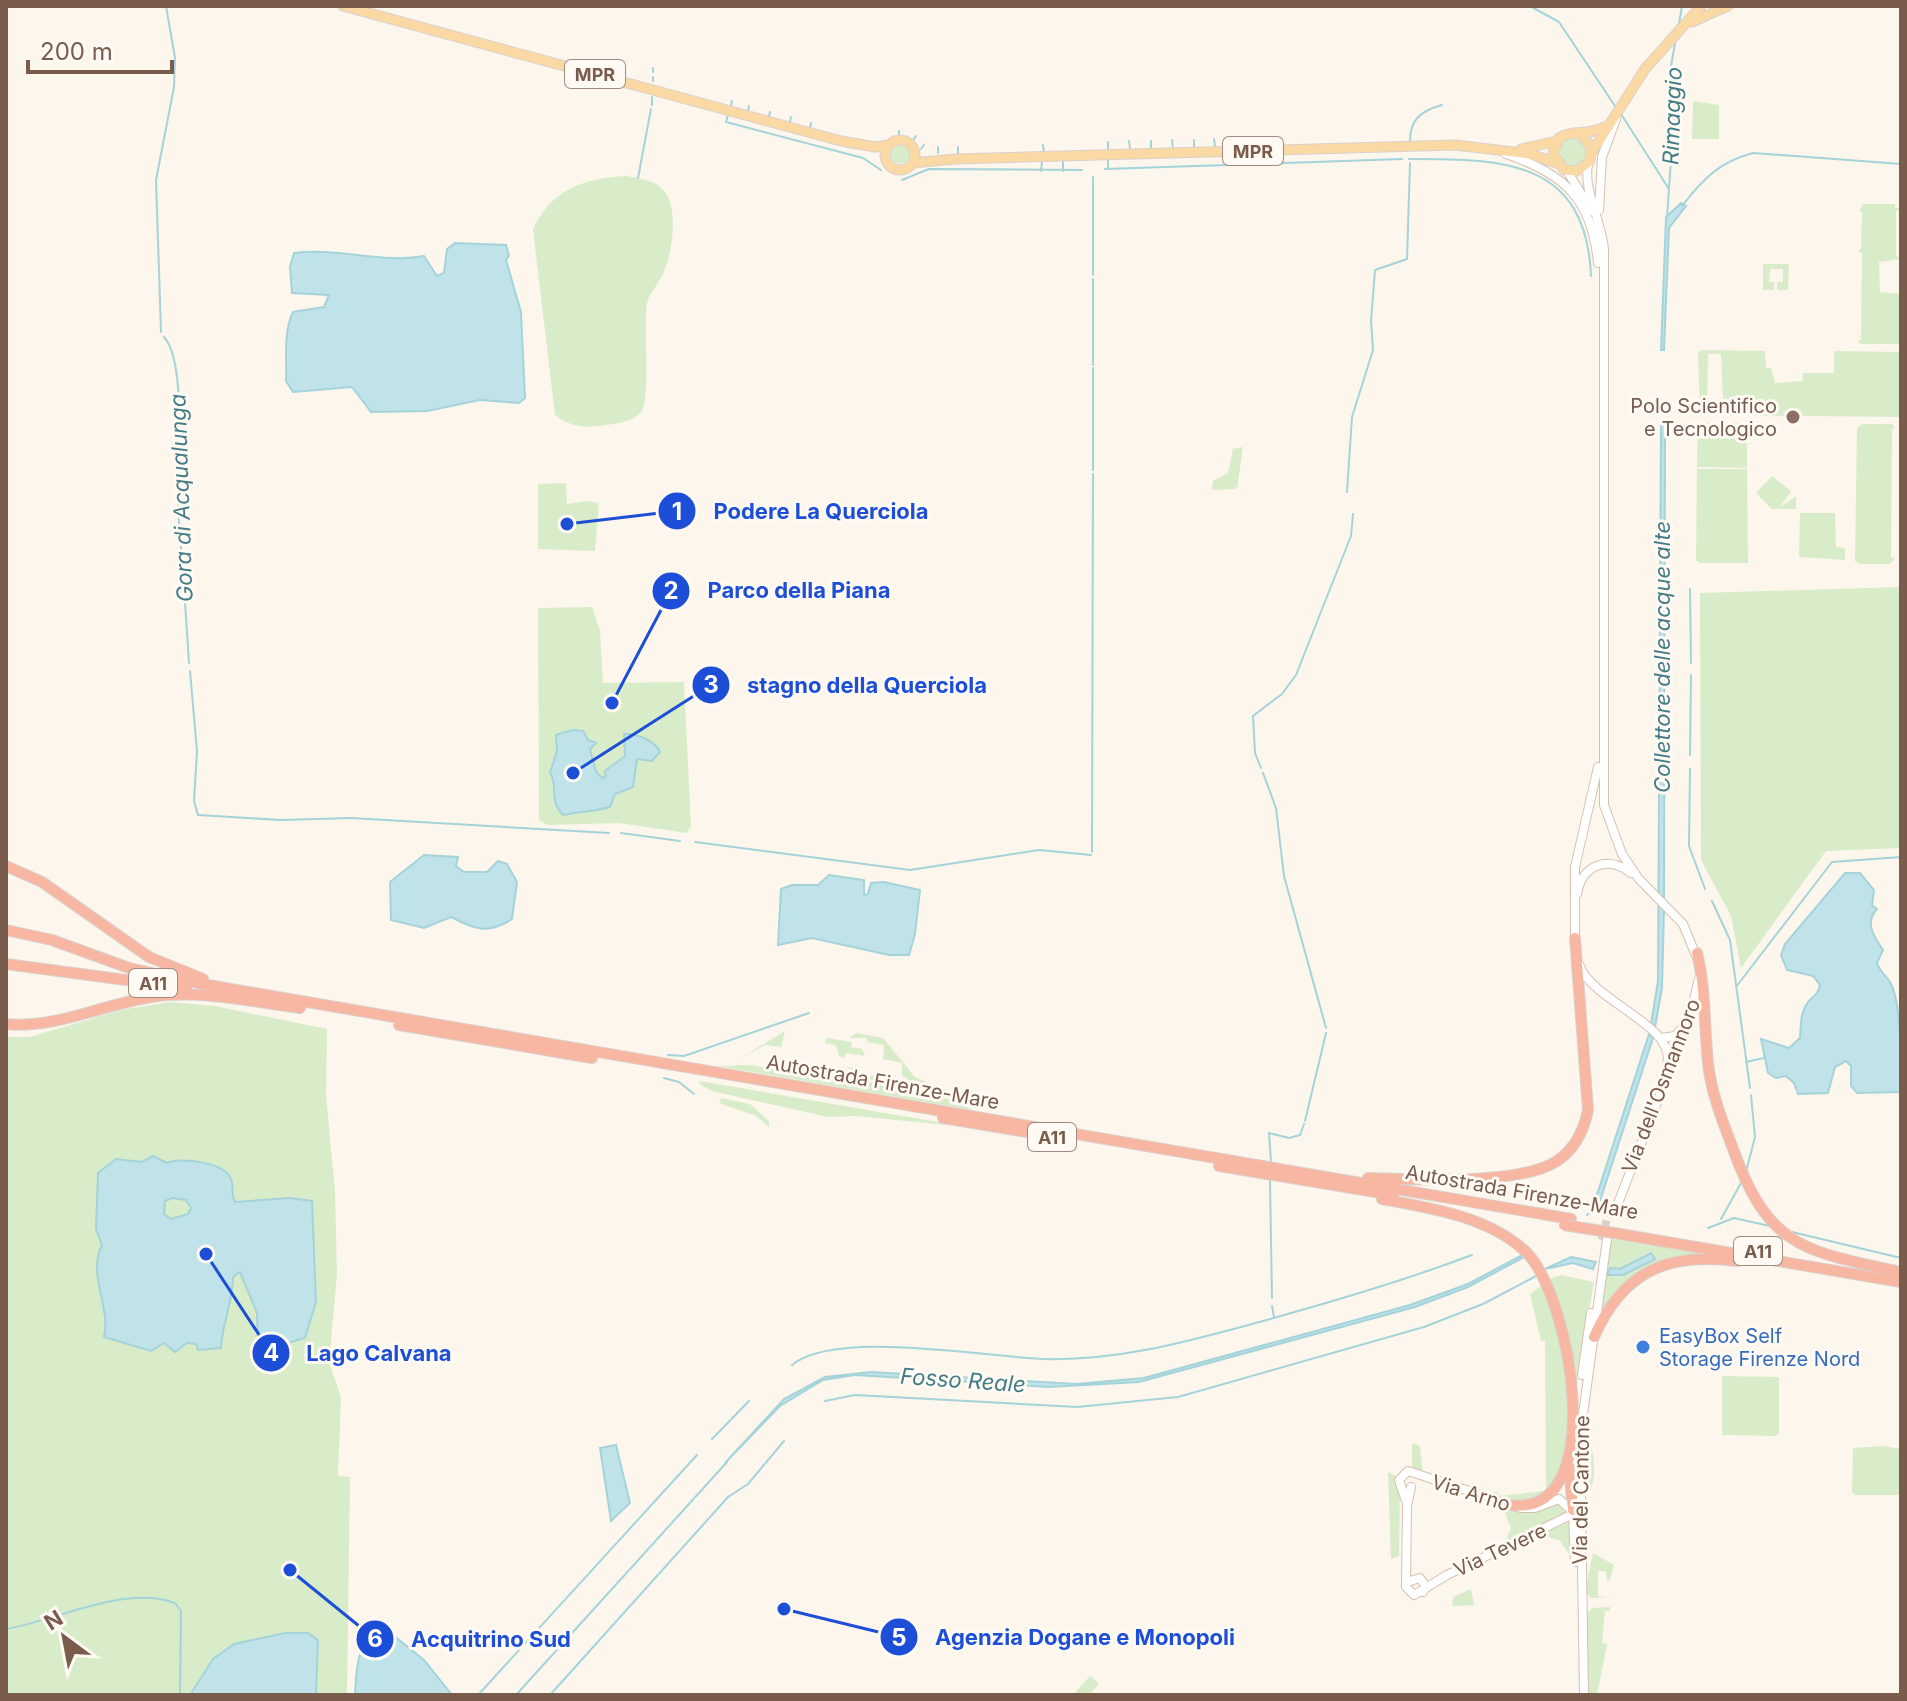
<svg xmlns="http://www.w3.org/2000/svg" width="1907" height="1701" viewBox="0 0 1907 1701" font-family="Inter,sans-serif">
	<rect width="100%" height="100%" fill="#fdf6ec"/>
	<path fill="#d8ecc9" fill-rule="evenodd" d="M 1693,101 L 1719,105 L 1719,139 L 1692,139 Z
		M1558 152a14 14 0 1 1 28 0a14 14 0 1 1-28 0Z
		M890 154a10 10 0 1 1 20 0a10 10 0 1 1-20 0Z
		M 626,176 C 641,179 656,180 665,192 C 679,209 672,257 662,276 C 658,285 649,293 647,303 C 643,326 651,399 641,412 C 633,422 618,423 607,425 C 587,428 571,428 555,415 L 533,230 C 550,190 584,178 626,176 Z
		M 1863,204 L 1895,204 L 1895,208 L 1901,208 L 1896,212 L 1896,256 L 1901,259 L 1879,262 L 1880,292 L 1901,294 L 1901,344 L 1861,344 L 1857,341 L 1861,340 L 1862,253 L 1858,252 L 1861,248 L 1862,212 L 1859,211 Z
		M 1763,264 L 1789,264 L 1788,290 L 1777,290 L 1777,282 L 1783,282 L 1783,269 L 1770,269 L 1769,282 L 1774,282 L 1774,290 L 1763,290 Z
		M 1702,350 L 1765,351 L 1766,368 L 1771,368 L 1775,383 L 1803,381 L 1803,373 L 1834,373 L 1834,351 L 1901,352 L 1901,417 L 1700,415 L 1698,353 ZM 1708,354 L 1721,354 L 1723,400 L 1718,400 L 1716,408 L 1707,408 Z
		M 1698,423 L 1747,423 L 1747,468 L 1697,467 Z
		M 1862,424 L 1892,424 L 1895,428 L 1892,429 L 1891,557 L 1895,558 L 1890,564 L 1860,564 L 1855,561 L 1857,428 Z
		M 1243,447 L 1237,489 L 1234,484 L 1235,489 L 1212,490 L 1213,481 L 1228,473 L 1233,449 Z
		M 1697,469 L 1747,469 L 1748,563 L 1700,563 L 1696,560 Z
		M 1772,476 L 1791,491 L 1780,507 L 1796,496 L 1796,509 L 1772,509 L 1756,493 Z
		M 566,483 L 567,504 L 587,501 L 599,503 L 595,551 L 538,549 L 538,484 Z
		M 1800,513 L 1835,513 L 1836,547 L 1845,548 L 1845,560 L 1799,557 Z
		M 1901,587 L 1901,848 L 1826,851 L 1741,968 L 1731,916 L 1701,860 L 1700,593 Z
		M 592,607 L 600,631 L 603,683 L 684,682 L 691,826 L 687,833 L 619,823 L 547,825 L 539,820 L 538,608 Z
		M 170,1002 L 215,1006 L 327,1029 L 326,1095 L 335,1191 L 337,1275 L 329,1362 L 341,1397 L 338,1476 L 350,1477 L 347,1695 L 6,1695 L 6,1037 L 30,1037 L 120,1010 Z
		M 785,1031 L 781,1047 L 765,1045 L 739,1059 Z
		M 856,1033 L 883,1038 L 915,1077 L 953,1093 L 918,1088 L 902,1075 L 902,1063 L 883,1059 L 884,1045 L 867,1042 L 867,1038 L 849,1038 Z
		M 826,1038 L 852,1042 L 851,1047 L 862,1049 L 865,1056 L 846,1053 L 844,1058 L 839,1056 L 836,1045 L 825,1043 Z
		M 749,1065 C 793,1072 945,1087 972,1110 L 718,1066 Z
		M 847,1067 L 857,1068 L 857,1073 L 892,1079 L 895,1075 L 902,1084 L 866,1079 Z
		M 700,1081 L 943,1123 L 945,1125 L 857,1116 L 828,1117 L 712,1091 L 699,1084 Z
		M 721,1098 L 750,1104 L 769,1121 L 769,1127 L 756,1116 L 719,1103 Z
		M 1611,1239 L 1700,1253 L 1659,1264 L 1600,1315 ZM 1651,1253 L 1654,1259 L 1616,1277 L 1610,1268 L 1620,1269 Z
		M 1561,1275 L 1594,1282 L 1577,1385 L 1571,1347 L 1550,1279 Z
		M 1544,1284 C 1569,1326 1592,1486 1530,1502 C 1504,1509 1445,1482 1419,1473 L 1412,1467 L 1412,1445 L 1415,1443 L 1420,1447 L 1423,1473 L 1482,1492 L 1498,1492 L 1499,1496 L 1546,1491 L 1545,1341 L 1541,1341 L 1530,1294 Z
		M 1722,1376 L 1779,1377 L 1779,1432 L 1776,1436 L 1722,1435 Z
		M 1585,1429 C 1594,1447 1601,1486 1583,1498 Z
		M 1883,1446 L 1901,1449 L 1901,1495 L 1855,1495 L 1852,1492 L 1853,1448 Z
		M 1388,1472 L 1396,1476 L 1400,1493 L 1399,1556 L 1391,1559 Z
		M 1558,1501 L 1567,1510 L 1565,1515 L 1505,1543 L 1511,1528 L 1503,1508 L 1531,1513 Z
		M 1570,1521 L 1571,1557 L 1559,1540 L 1541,1535 Z
		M 1593,1553 L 1614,1565 L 1610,1580 L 1607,1580 L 1606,1571 L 1598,1571 L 1598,1596 L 1609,1597 L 1591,1598 L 1585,1592 Z
		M 1471,1589 L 1474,1605 L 1452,1606 L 1453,1597 Z
		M 1610,1607 L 1610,1611 L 1605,1611 L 1602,1643 L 1607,1644 L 1597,1695 L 1589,1695 L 1586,1615 L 1592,1608 Z
		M 1090,1676 L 1099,1684 L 1089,1695 L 1073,1695 Z"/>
	<path fill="#bfe3e8" stroke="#a5d3da" stroke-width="2" fill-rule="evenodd" d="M 1681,203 L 1686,206 L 1669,228 L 1664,350 L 1661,350 L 1666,217 Z
		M 455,243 L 506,245 L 509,256 L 506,260 L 521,312 L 525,398 L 519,403 L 480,400 L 427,411 L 371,412 L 352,387 L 293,392 L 286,381 C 287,359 283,333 293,312 L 324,307 L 329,295 L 292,293 L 290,267 L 294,253 C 338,247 382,264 424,256 L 437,276 L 444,273 L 447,249 Z
		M 1661,421 L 1665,421 L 1664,910 L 1662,988 L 1655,1027 L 1651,1024 L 1658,981 Z
		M 572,730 L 583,731 L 588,740 L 596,743 L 590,749 L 596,772 L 602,778 L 606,776 L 605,771 L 625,756 L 624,734 C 637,733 655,741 660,752 L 652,761 L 637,759 L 633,787 L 615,794 L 610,807 C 593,812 583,811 563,815 C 548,800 559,786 550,773 L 557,751 L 556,735 Z
		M 424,855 L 458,857 L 456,866 L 464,872 L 487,872 L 498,861 L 507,864 L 517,882 L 512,919 C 488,935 474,929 451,917 L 424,928 L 391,920 L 390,882 Z
		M 1845,873 L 1860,873 L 1874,890 L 1872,905 L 1877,909 C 1864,923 1874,937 1883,950 L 1877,963 C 1880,972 1887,976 1891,984 C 1902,1006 1901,1066 1901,1092 L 1857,1093 L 1851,1086 L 1851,1066 L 1846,1061 L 1835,1067 L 1828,1093 L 1798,1094 L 1794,1083 L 1786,1076 L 1776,1078 L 1768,1073 L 1761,1039 L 1789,1048 L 1800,1038 C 1801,1025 1800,1013 1808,1002 C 1814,995 1818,995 1820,985 L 1813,976 L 1787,970 L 1781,955 L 1785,944 Z
		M 829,875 L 864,880 L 864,895 L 868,894 L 871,883 L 884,882 L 920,890 L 915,934 L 909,955 L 889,955 L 812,938 L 778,945 L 781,889 L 792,885 L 818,885 Z
		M 1649,1034 L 1653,1038 L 1600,1201 L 1597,1209 L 1593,1207 Z
		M 153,1156 L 167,1163 C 180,1157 222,1162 230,1177 C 235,1185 230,1194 235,1202 L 290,1198 L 312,1201 L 316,1302 L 305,1338 L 281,1345 L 258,1343 L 257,1313 L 240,1272 L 233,1277 C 233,1302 222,1324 221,1348 L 198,1350 L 196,1344 L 187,1343 L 175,1352 L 164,1343 L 151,1351 L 104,1337 C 111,1304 87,1277 102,1245 L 96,1229 L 98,1173 L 116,1159 L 142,1162 ZM 172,1198 L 186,1200 L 191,1208 L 188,1214 L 171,1219 L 164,1214 L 165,1201 Z
		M 1651,1253 L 1655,1259 L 1623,1275 L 1607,1275 L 1610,1268 L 1620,1269 Z
		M 1524,1254 L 1526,1256 L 1468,1287 L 1415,1307 L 1139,1382 L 1049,1387 L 855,1375 L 823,1380 L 780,1406 L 725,1463 L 784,1399 L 825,1377 L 871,1372 L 1076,1384 L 1144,1378 L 1410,1305 L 1468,1284 Z
		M 1571,1257 L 1596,1262 L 1593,1269 L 1573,1263 L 1545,1269 Z
		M 616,1445 L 630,1503 L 611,1521 L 600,1448 Z
		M 382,1626 L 424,1660 L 452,1695 L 355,1695 C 356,1671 357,1637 382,1626 Z
		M 285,1633 L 308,1633 L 318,1640 L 316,1695 L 190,1695 L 213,1659 L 234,1644 Z"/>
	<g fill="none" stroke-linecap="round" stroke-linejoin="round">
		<path stroke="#a5d3da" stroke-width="2" d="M 1530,6 L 1559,22 L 1615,106
			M 1679,24 L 1682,6
			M 653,72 L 653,68
			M 653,81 L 653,77
			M 652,105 L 652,97
			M 731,106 L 732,101
			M 748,111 L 749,106
			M 1621,114 L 1669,189 L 1667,217
			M 728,115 L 726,122 L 863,158 L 881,170
			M 769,116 L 770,112
			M 790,122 L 791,117
			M 810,128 L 811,123
			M 899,131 L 899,135
			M 1214,139 L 1215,146
			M 1237,139 L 1237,146
			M 913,140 L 916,136
			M 1172,140 L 1173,148
			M 1194,140 L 1194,147
			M 1129,141 L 1130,149
			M 1151,141 L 1151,148
			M 1410,141 C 1410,119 1421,111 1442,105
			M 1108,142 L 1108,149
			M 1043,145 L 1044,152
			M 938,147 L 938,153
			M 958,147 L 958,154
			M 921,149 L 924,145
			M 1409,159 C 1503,159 1586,159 1591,276
			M 1063,161 L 1063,171
			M 1105,169 L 1402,159
			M 1108,169 L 1108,160
			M 1041,171 L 1042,161
			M 638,178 L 651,109
			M 902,180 L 929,169 L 1082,170
			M 1669,189 L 1674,115 L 1671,66 L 1675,43
			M 1682,206 C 1703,179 1719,162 1753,153 L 1901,164
			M 1093,275 L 1093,177
			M 161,332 L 156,180 L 174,87 L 175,58 L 166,6
			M 164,337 C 189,365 175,480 179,523 C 183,569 186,616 189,663
			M 1093,365 L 1093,279
			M 1093,470 L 1093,368
			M 1347,492 L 1352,417 L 1373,350 L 1371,321 L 1375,270 L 1407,259 L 1410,163
			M 1690,589 L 1691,663
			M 190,671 L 197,751 L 194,801 L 198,815 L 281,820 L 351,818 L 609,833
			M 1690,755 L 1691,675
			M 1261,768 L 1255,753 L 1253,716 L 1282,694 L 1296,675 L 1351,536 L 1353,514
			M 1690,769 L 1689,846 L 1705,889
			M 1263,773 L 1276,808 L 1284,876 L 1326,1028
			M 621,833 L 680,841
			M 695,842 L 910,870 L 1039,850 L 1091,855
			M 1092,852 L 1093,474
			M 1712,901 L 1730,940 L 1750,1088
			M 1736,987 L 1832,862 L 1901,857
			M 668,1055 L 684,1056 L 809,1013
			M 1746,1062 L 1764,1058
			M 664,1078 L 679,1082 L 694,1094
			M 1305,1121 L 1326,1033
			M 1271,1162 L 1269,1133 L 1289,1138 L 1300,1135 L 1304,1124
			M 1746,1172 L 1755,1137 L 1751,1095
			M 1270,1181 L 1272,1298
			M 1587,1215 L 1595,1208
			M 1721,1219 L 1741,1183
			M 1708,1228 L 1734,1218 L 1770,1226
			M 1792,1232 L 1901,1258
			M 1272,1306 L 1274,1317
			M 792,1365 C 835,1329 985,1357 1043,1359 C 1121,1361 1189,1341 1263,1321 C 1334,1301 1403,1281 1472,1255
			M 825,1401 L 855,1395 L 1077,1407 L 1178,1397 L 1424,1327 L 1483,1304 L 1538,1275
			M 712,1439 L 749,1401
			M 6,1629 C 56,1621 125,1584 175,1603 L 181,1611 L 180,1695
			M 478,1695 L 697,1455
			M 516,1695 L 727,1462
			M 550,1695 L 728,1497 L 748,1484 L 784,1441"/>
		<path stroke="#dcd0c4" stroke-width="8" stroke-dasharray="8 4" stroke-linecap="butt" d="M 1602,1240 L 1609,1210"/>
		<defs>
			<path id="secondary" d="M 1506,154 C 1565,174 1592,199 1598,263
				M 1588,164 C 1583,192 1602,221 1604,250 L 1604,805 L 1622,854 L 1638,878 L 1683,924 L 1697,958
				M 1567,171 L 1592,211
				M 1599,210 L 1602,157 L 1616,119
				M 1577,894 C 1582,865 1607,855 1631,873
				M 1575,942 L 1575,867 L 1598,767
				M 1579,964 C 1591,1002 1678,1025 1667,1065
				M 1662,1038 L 1675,1036 L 1683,1027
				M 1615,1211 L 1688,1023 L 1699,979
				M 1582,1375 L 1591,1313
				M 1411,1487 L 1407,1506 L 1406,1587 L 1414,1595 L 1447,1575 L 1575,1513
				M 1406,1501 L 1399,1480 L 1408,1471 L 1521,1508 L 1535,1508 L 1559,1499 L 1572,1511
				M 1573,1512 L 1575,1562
				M 1407,1582 L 1420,1578 L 1425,1585 L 1423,1592
				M 1584,1695 L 1580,1436 L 1607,1239"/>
			<path id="primary" d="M 343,6 L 841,141 L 875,147 L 889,145
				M 1692,22 L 1728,6
				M 1580,134 L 1591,146 L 1590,161 L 1577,171 L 1564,170 L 1553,153 L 1559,138 C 1573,129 1589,136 1604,127
				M885 155a15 15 0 1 1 30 0a15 15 0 1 1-30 0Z
				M 1521,149 L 1557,141
				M 1592,152 L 1645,69 L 1701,6
				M 913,163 L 955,159 L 1455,145 L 1530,154 L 1556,163"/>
			<path id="highway" d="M 6,866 L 42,882 L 149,957 L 203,979
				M 6,930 L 52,940 L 129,968 L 202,984 L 1571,1219
				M 1697,953 C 1706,989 1704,1027 1708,1063 C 1711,1092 1722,1120 1732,1146 C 1768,1248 1803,1251 1901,1272
				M 6,964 L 186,988
				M 6,1024 C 56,1029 103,1004 152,997 C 200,989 252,1002 300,1008
				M 399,1025 L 592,1058
				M 943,1118 L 1050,1136
				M 1219,1166 L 1393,1195
				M 1368,1178 C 1414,1179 1519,1186 1557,1161 C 1575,1149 1584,1130 1588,1110 L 1575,938
				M 1382,1199 C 1430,1208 1486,1216 1524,1250 C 1571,1292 1611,1519 1510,1505
				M 1614,1233 L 1901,1282
				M 1594,1337 C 1623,1271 1668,1252 1737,1261
				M 1569,1467 L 1573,1510"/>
		</defs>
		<use href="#secondary" stroke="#d6c0b0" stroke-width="10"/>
		<use href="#primary" stroke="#dad1cd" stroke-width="11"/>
		<use href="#highway" stroke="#dad1cd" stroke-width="12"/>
		<use href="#secondary" stroke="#fff" stroke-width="8"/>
		<use href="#primary" stroke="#fbd9a5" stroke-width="9"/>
		<use href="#highway" stroke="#f7b7a3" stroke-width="10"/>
		<defs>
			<path id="highway-bridge" d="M 1564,1225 L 1614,1233"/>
		</defs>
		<use href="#highway-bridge" stroke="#dad1cd" stroke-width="12" stroke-linecap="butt"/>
		<use href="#highway-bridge" stroke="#f7b7a3" stroke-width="10"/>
	</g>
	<circle fill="#8d6e63" stroke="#fffaf3" stroke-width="3" cx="1793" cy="417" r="8"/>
	<circle fill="#3f7fe0" stroke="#fffaf3" stroke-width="3" cx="1643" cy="1347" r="8"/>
	<g text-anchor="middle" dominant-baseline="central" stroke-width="6" stroke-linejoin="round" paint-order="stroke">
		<g fill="#fffaf3" stroke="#a28b7f" stroke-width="2">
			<rect x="565" y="60" width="60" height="28" rx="6"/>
			<rect x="1223" y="137" width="60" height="28" rx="6"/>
			<rect x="129" y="969" width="48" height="28" rx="6"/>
			<rect x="1028" y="1123" width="48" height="28" rx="6"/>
			<rect x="1734" y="1237" width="48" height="28" rx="6"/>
		</g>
		<g font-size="18" font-weight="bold" fill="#7a5c4d">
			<text x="595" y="74">MPR</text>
			<text x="1253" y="151">MPR</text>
			<text x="153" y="983">A11</text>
			<text x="1052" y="1137">A11</text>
			<text x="1758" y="1251">A11</text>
		</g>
		<g font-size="20" fill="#785e54" stroke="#fffaf3" text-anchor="end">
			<text x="1777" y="406">Polo Scientifico<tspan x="1777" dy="23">e Tecnologico</tspan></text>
		</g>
		<g font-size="20" fill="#7a5c4d" stroke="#fffaf3">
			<text transform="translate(883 1082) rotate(10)">Autostrada Firenze-Mare</text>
			<text transform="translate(1661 1086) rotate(-69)">Via dell'Osmannoro</text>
			<text transform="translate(1522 1192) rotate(10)">Autostrada Firenze-Mare</text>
			<text transform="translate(1581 1490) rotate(-89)">Via del Cantone</text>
			<text transform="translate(1471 1493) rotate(17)">Via Arno</text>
			<text transform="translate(1500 1550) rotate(-25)">Via Tevere</text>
		</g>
		<g font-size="20" fill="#366cbe" stroke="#fffaf3" text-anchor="start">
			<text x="1659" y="1336">EasyBox Self<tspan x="1659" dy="23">Storage Firenze Nord</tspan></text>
		</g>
		<g font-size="22" font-style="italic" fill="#437c86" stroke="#fffaf3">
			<text transform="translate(1672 116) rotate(-88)">Rimaggio</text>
			<text transform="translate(181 498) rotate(-92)">Gora di Acqualunga</text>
			<text transform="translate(1662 657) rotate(-90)">Collettore delle acque alte</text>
			<text transform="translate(963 1380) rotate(4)">Fosso Reale</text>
		</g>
	</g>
	<path fill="none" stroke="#1d4ed8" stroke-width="3" d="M567 524L677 511M612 703L671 591M573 773L711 685M206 1254L271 1353M784 1609L899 1637M290 1570L375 1639"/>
	<g fill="#1d4ed8" stroke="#fffaf3" stroke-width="3">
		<circle cx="567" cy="524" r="8"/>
		<circle cx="612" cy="703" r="8"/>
		<circle cx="573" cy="773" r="8"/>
		<circle cx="206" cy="1254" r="8"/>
		<circle cx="784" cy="1609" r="8"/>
		<circle cx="290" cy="1570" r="8"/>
		<circle cx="677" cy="511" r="20"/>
		<circle cx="671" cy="591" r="20"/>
		<circle cx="711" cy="685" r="20"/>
		<circle cx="271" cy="1353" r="20"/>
		<circle cx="899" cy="1637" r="20"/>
		<circle cx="375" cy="1639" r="20"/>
	</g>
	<g font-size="24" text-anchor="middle" font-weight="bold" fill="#fff">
		<text x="677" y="520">1</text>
		<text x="671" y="599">2</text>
		<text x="711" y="693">3</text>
		<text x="271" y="1361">4</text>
		<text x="899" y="1646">5</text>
		<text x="375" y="1647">6</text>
	</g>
	<g font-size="22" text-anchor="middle" font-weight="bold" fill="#1d4ed8" stroke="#fffaf3" stroke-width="6" stroke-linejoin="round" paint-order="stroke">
		<text x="821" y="519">Podere La Querciola</text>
		<text x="799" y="598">Parco della Piana</text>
		<text x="867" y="693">stagno della Querciola</text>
		<text x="379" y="1361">Lago Calvana</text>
		<text x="1085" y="1645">Agenzia Dogane e Monopoli</text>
		<text x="491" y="1647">Acquitrino Sud</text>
	</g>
	<rect width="1907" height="1701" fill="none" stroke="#7a5c4d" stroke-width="16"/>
	<g transform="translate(64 1637) rotate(328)" stroke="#fffaf3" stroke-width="6" paint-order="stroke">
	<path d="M0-6L14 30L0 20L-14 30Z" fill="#7a5c4d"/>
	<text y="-12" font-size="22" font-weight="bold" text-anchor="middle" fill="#7a5c4d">N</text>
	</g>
	<path d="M28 60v12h144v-12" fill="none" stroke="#7a5c4d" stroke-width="4"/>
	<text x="40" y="60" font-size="24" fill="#7a5c4d" stroke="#fffaf3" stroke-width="6" paint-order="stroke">200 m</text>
</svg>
